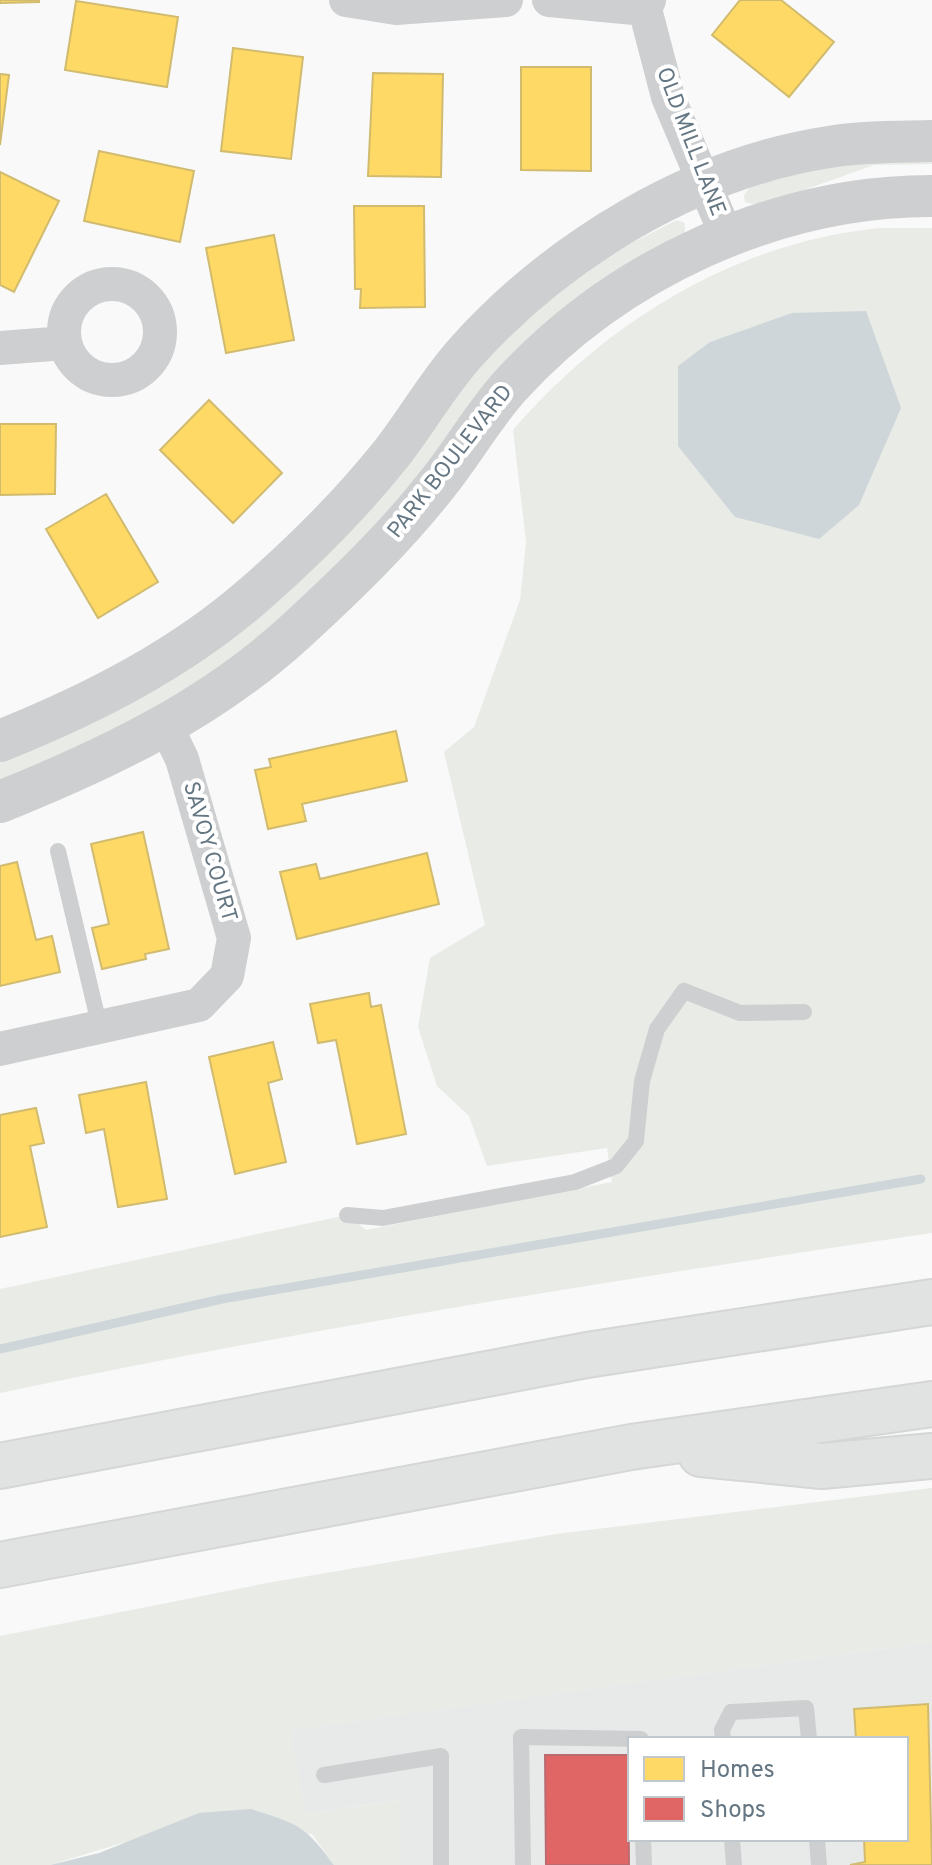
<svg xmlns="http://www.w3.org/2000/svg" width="932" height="1865" viewBox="0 0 932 1865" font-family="Overpass,sans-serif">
	<rect width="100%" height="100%" fill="#f9f9f9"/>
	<path fill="#e8e9e9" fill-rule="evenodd" d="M 932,1642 L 932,1865 L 401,1865 L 400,1800 L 305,1814 L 290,1730 ZM 630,1739 L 906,1739 L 906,1839 L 630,1839 Z"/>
	<path fill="#e8ebe6" d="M 932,159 L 932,164 L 874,165 L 759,206 L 745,202 L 744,195 L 750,187 L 837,163 Z
		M 677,220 L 685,223 L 685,233 L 407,494 L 305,600 L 179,700 L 0,783 L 0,760 L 78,728 L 473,372 L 550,298 L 616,251 Z
		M 880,228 L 932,228 L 932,1233 C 620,1279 309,1328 0,1393 L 0,1289 L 347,1215 L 366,1230 L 612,1182 L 607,1148 L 487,1166 L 469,1116 L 437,1086 L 418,1027 L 430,958 L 485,925 L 444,752 L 474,727 L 520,600 L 526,542 L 513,430 C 606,322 736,242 880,228 Z
		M 932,1488 L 932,1642 L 291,1730 L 305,1814 L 401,1800 L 401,1865 L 334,1865 L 312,1834 L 122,1843 L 50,1865 L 0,1865 L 0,1636 L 267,1583 L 556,1534 Z"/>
	<path fill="#ced6d9" d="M 866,311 L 901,408 L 859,505 L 819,539 L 735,517 L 678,446 L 678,366 L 710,342 L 792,313 Z
		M 251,1809 C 298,1824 305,1825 334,1865 L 50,1865 L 99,1853 L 199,1813 Z"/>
	<path fill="#ffd966" stroke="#d1bb6f" stroke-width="2" d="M 0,0 L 39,0 L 39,2 L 0,3 Z
		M 740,0 L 781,0 L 834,42 L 789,97 L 712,35 Z
		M 76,1 L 178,17 L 167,87 L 65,70 Z
		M 233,48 L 303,57 L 291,159 L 221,151 Z
		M 521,67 L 591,67 L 591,171 L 521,170 Z
		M 373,73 L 443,74 L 441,177 L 368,176 Z
		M 0,74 L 9,75 L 0,145 Z
		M 99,151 L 194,171 L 180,242 L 84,221 Z
		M 0,172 L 59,201 L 14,292 L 0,285 Z
		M 354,206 L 424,206 L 425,307 L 360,308 L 361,289 L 355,289 Z
		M 274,235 L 294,340 L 226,353 L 206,248 Z
		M 209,400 L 282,473 L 233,523 L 160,450 Z
		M 0,424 L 56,424 L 55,494 L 0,495 Z
		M 106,494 L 158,582 L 98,618 L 46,529 Z
		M 396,731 L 407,781 L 302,804 L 306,821 L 268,829 L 255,770 L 271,767 L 269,759 Z
		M 143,832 L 169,949 L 145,954 L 146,959 L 102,969 L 92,928 L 109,924 L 91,844 Z
		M 427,853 L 439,904 L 297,939 L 280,872 L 316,864 L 320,879 Z
		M 17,862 L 36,940 L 52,936 L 60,972 L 0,986 L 0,866 Z
		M 369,993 L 371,1007 L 381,1005 L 406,1134 L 357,1144 L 336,1040 L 318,1043 L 310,1004 Z
		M 273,1042 L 282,1079 L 268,1083 L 286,1162 L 235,1174 L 209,1057 Z
		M 146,1082 L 167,1199 L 118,1207 L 104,1129 L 86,1133 L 79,1095 Z
		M 36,1108 L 44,1143 L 30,1146 L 47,1227 L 0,1237 L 0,1115 Z
		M 928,1704 L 932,1865 L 850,1865 L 865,1862 L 864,1839 L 906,1839 L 906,1739 L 856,1739 L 854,1709 Z"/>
	<path fill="#e06666" stroke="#bb6b6f" stroke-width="2" d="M 545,1755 L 628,1755 L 629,1865 L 546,1865 Z"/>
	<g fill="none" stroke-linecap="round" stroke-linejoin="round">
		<path stroke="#ced6d9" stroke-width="9" d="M 0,1349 L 222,1299 L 921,1179"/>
		<defs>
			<path id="motorway" d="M 701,1454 L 822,1466 L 932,1456
				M 0,1466 L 587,1355 L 932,1302
				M 0,1565 L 631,1447 L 932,1404"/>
		</defs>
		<use href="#motorway" stroke="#d5d6d6" stroke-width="48"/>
		<path stroke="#cecfd0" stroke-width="16" d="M 58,851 L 100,1028
			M 347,1215 L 383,1218 L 575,1182 L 616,1166 L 636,1141 L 642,1081 L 657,1029 L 684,991 L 740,1013 L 804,1012
			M 723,1739 L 722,1730 L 731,1712 L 806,1708 L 809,1739
			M 324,1775 L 441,1756 L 441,1865
			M 643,1839 L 644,1865
			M 732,1839 L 734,1865
			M 817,1839 L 819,1865
			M 523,1865 L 521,1737 L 641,1739"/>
		<path stroke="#cecfd0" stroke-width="34" d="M 346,0 L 396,8 L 506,0
			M 549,0 L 645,9
			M 649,0 L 645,9 L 668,97 L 727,237
			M64 332a48 48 0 1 1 96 0a48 48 0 1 1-96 0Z
			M 0,348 L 65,343
			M 0,1049 L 199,1005 L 227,976 L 234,938 L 182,759 L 166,726"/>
		<path stroke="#cecfd0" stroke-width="42" d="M 0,741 C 92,704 181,659 256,593 C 304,551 351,504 391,454 C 417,421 438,383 466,352 C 558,250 692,168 829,147 C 863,141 898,142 932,141
			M 0,802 C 107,759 210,710 296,631 C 346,585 396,537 438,483 C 463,452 483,416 510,386 C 616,270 774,196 932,196"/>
		<use href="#motorway" stroke="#e1e2e2" stroke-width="44"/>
	</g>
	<g text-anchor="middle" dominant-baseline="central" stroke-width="8" stroke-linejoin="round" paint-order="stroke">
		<g font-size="22" fill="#657683" stroke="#fff">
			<text transform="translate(690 142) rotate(69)">OLD MILL LANE</text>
			<text transform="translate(451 462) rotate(-52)">PARK BOULEVARD</text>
			<text transform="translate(209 852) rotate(74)">SAVOY COURT</text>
		</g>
	</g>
	<rect x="628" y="1737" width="280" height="104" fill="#ffffff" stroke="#c1c8cd" stroke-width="2"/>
	<rect x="644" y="1757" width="40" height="24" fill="#ffd966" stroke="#c1c8cd" stroke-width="2"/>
	<text x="700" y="1777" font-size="24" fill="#657683">Homes</text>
	<rect x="644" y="1797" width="40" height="24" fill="#e06666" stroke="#c1c8cd" stroke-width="2"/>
	<text x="700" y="1817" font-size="24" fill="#657683">Shops</text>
</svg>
